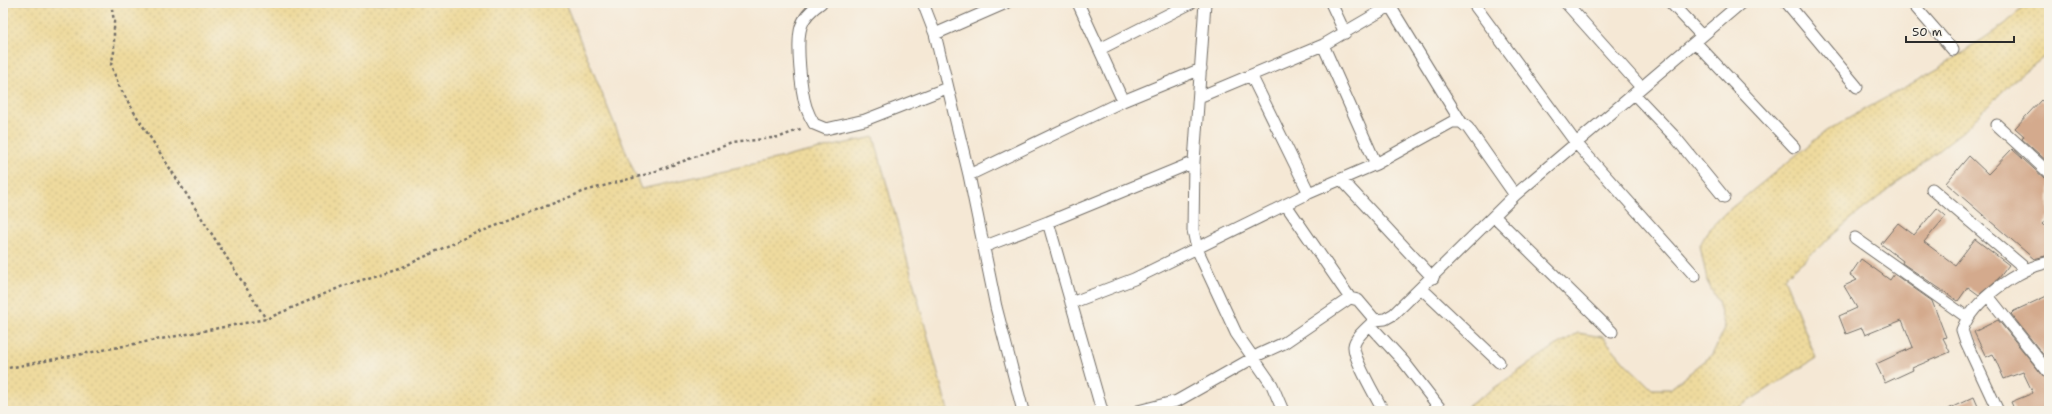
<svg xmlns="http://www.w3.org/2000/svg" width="2052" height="414" viewBox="0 0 2052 414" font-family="'Shantell Sans',sans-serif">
	<defs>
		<pattern id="sand-dots" width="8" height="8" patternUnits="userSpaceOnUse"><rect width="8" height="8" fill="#eeda9e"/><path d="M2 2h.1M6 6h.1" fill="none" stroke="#cb8" stroke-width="1.8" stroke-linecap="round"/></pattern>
	</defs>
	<rect width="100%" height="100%" fill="#f7f3e8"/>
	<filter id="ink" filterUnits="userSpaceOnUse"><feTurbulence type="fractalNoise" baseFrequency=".025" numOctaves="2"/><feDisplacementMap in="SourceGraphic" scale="8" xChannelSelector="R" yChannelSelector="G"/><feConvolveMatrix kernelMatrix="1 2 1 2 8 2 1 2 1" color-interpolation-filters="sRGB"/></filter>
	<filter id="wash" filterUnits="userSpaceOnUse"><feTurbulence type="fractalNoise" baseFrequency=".012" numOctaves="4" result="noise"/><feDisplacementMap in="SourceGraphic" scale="16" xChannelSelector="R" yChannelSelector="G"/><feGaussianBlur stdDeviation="0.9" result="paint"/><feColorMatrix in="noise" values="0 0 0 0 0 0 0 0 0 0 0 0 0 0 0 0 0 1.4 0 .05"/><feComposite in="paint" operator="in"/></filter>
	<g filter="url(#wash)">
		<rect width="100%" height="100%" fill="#f5e8d5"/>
		<path fill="url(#sand-dots)" stroke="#8c8264" d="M 3,3 L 565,3 L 641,189 L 874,137 L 948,411 L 3,411 Z
			M 2028,3 L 2049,3 L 2049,53 L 2013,81 L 1963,131 L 1852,218 L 1784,278 L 1816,358 L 1733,411 L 1461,411 L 1552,348 L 1578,333 L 1603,337 L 1625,363 L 1652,389 L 1670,389 L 1712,355 L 1725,328 L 1718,302 L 1707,281 L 1700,245 L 1709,229 L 1725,213 L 1826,131 L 1943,66 L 2005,24 Z"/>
		<g id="blocks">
			<path fill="#d4aa8d" d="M 2041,100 L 2049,107 L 2049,163 L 2022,139 L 2024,136 L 2015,128 Z
				M 2012,149 L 2044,178 L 2049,180 L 2049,217 L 2043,224 L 2049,230 L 2049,255 L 2034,259 L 1946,183 L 1969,156 L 1988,174 Z
				M 1937,208 L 1946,216 L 1924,242 L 1955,265 L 1975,239 L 2009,265 L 1999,278 L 1979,295 L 1968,287 L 1958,301 L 1902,263 L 1903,261 L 1881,244 L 1898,223 L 1914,235 Z
				M 1861,259 L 1890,280 L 1894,274 L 1932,301 L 1946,337 L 1943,338 L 1950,352 L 1912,368 L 1913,370 L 1885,383 L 1876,364 L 1913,347 L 1902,320 L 1865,335 L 1862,328 L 1846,334 L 1839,316 L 1857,308 L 1844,286 L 1857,280 L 1850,275 Z
				M 2049,295 L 2049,362 L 2011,314 L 2014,311 Z
				M 1998,320 L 2044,377 L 2049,380 L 2049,411 L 2015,411 L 2011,402 L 2033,393 L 2023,372 L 2004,379 L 1993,354 L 1986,357 L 1974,332 Z
				M 1974,397 L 1980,411 L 1944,411 Z"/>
		</g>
	</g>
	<g filter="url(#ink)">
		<use href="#blocks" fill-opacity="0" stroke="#726d66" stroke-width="1"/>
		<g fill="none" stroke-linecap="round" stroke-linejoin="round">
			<defs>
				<path id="street" d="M 821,3 C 812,9 804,16 801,27 C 796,43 801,91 806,107 C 808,113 811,119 814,124 L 826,129 L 865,120 L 947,88
					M 923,3 L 935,34 L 969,175 L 996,307 L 1023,411
					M 1078,3 L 1123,101
					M 1205,3 L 1194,162 L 1193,230 L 1197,249 L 1236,333 L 1272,385 L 1283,411
					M 1331,3 L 1345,33
					M 1473,3 L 1576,143 L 1695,276
					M 1566,3 L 1641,87
					M 1671,3 L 1702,36
					M 1787,3 L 1857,87
					M 1912,3 L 1953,50
					M 1390,6 L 1461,122
					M 935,34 L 1006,3
					M 1695,42 L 1794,147
					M 1323,45 L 1376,164
					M 1100,49 L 1191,3
					M 1251,75 L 1309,193
					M 1634,94 L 1675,137 L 1724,197
					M 1199,97 L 1323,45 L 1395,3
					M 1997,125 L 2049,173
					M 969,175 L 1123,101 L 1201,69
					M 1341,179 L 1433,278
					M 1932,189 L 2027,270
					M 1286,205 L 1350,298
					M 1494,216 L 1612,332
					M 1048,222 L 1102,411
					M 1855,238 L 1968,318
					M 983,247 L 1048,222 L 1194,162
					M 1421,288 L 1499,362
					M 1988,296 L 2049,373
					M 1071,303 L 1134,279 L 1309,193 L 1376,164 L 1452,122 L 1461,122 L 1468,128 L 1515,195
					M 1370,325 L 1404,362 L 1442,411
					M 1138,411 L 1177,401 L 1260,354 L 1284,343 L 1350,298 L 1358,300 L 1375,320
					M 1383,411 C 1377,398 1353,359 1354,346 C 1355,337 1369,326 1375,320 L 1385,319 L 1394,314 L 1515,195 L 1741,3
					M 1998,411 L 1966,342 L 1962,330 C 1973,300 2018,269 2049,262"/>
			</defs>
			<use href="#street" stroke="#726d66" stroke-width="13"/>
			<path stroke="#726d66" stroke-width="2.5" stroke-dasharray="3 3" stroke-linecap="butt" d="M 111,3 L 114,21 L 114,52 L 111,65 L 119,86 L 134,112 L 266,319
				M 3,369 L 266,319 L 343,286 L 403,267 L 462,239 L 585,191 L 651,173 L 732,143 L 780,137 L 803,128"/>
			<use href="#street" stroke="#fff" stroke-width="11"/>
		</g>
	</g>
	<rect width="2052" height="414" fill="none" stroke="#f7f3e8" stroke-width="16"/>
	<path d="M1906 36v6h108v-6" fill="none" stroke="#2b2b2b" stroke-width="2"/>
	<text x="1912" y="36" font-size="12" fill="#2b2b2b" stroke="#f7f3e8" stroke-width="3" paint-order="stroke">50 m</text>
</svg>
